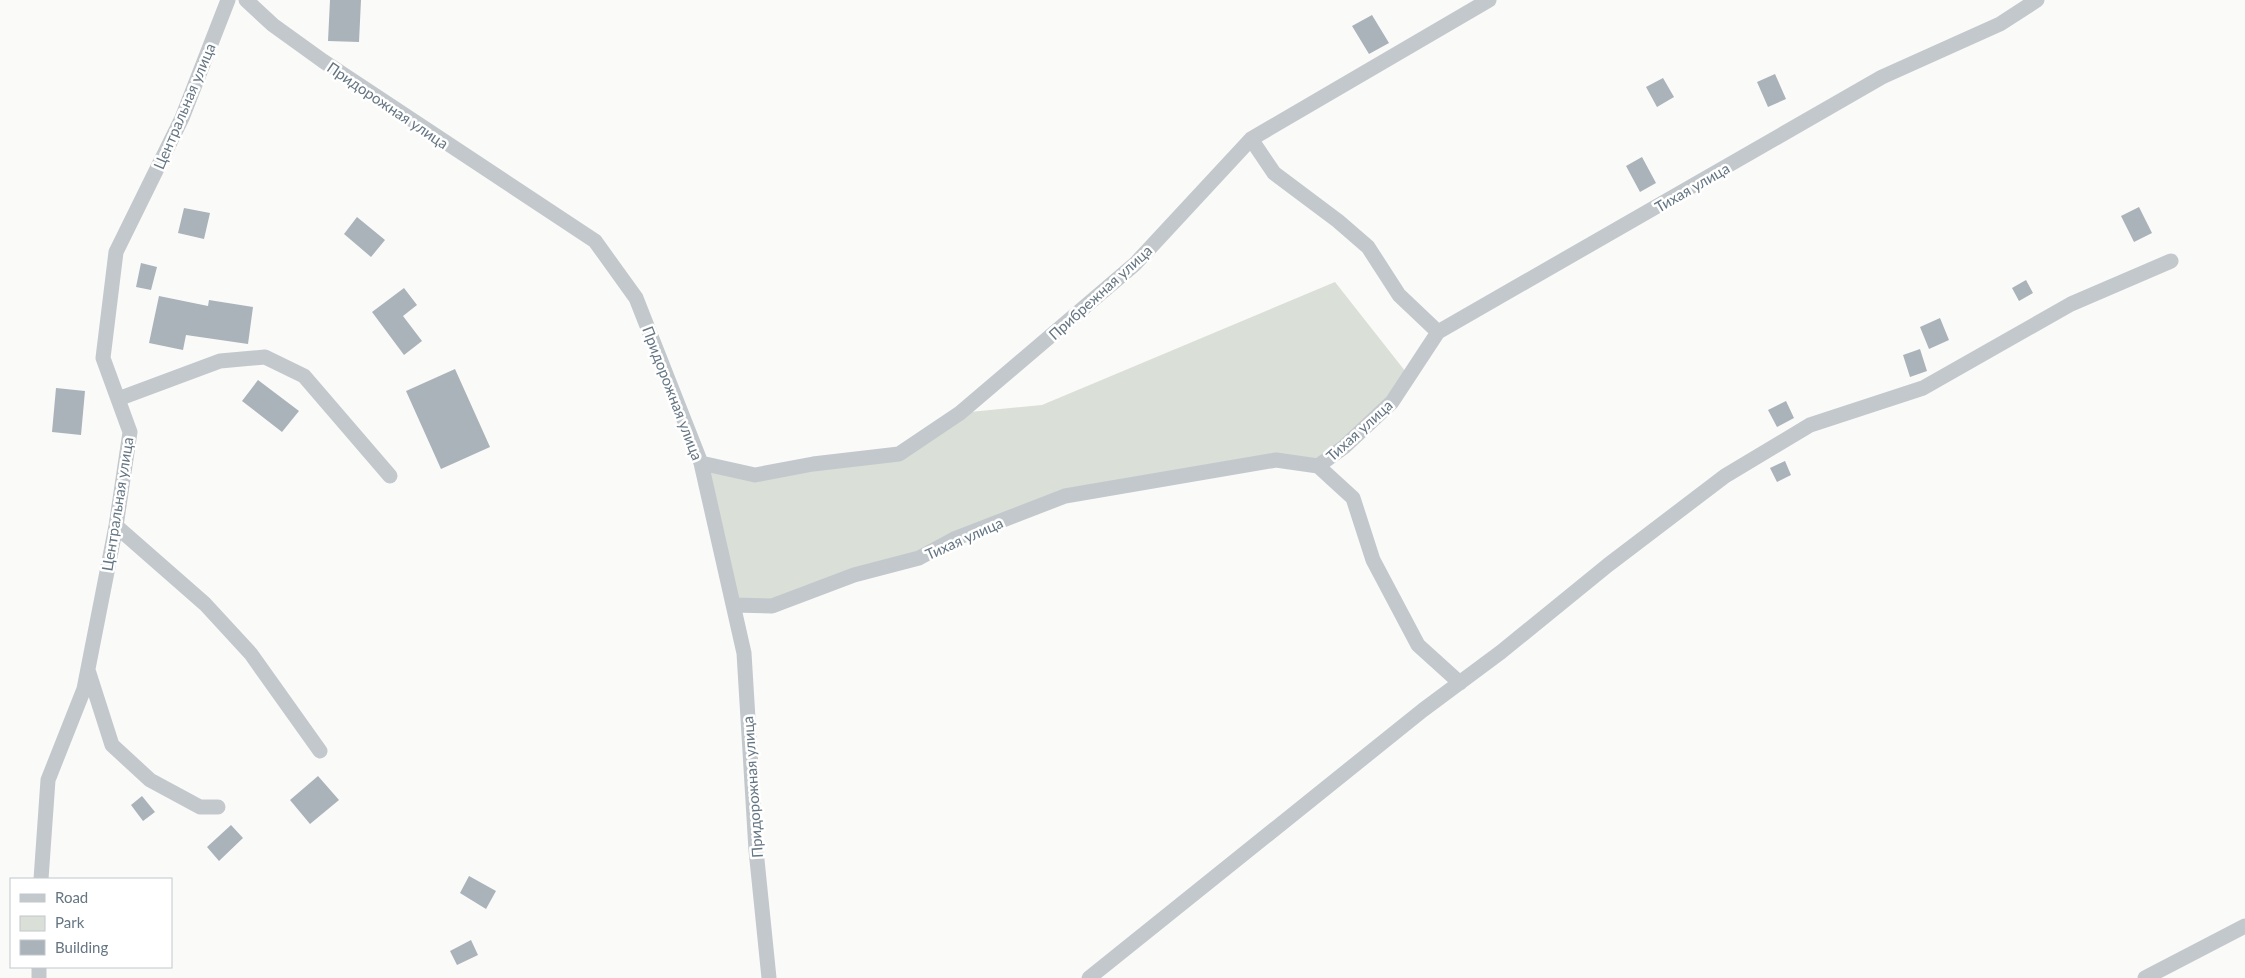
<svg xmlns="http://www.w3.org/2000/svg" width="2245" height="978" viewBox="0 0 2245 978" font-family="Lato,sans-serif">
	<rect width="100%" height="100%" fill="#fafaf8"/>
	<path fill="#dadfd7" d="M 1335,282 L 1409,376 L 1318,466 L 1276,460 L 1065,496 L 772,606 L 733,605 L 701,463 L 755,475 L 898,454 L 960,413 L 1042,405 Z"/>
	<path fill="#aab3b9" d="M 330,0 L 361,0 L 359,42 L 328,41 Z
		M 1372,15 L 1389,43 L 1369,54 L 1352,26 Z
		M 1775,74 L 1786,99 L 1768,107 L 1757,82 Z
		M 1663,78 L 1674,97 L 1657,107 L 1646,87 Z
		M 1642,157 L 1656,183 L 1640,192 L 1626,166 Z
		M 2139,207 L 2152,233 L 2134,242 L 2121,216 Z
		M 184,208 L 210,213 L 204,239 L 178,233 Z
		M 357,217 L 385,240 L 371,257 L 344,234 Z
		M 141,263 L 157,267 L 151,290 L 136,287 Z
		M 2026,280 L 2033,293 L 2019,301 L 2012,288 Z
		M 404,288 L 417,305 L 403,316 L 422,341 L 404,355 L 372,312 Z
		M 159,296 L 208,306 L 209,300 L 253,307 L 248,344 L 186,335 L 183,350 L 149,343 Z
		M 1940,318 L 1949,340 L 1929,349 L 1920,327 Z
		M 1920,349 L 1927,371 L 1910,377 L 1903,355 Z
		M 455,369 L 490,447 L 441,469 L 406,391 Z
		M 258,380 L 299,411 L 282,432 L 242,401 Z
		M 56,388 L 85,391 L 81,435 L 52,432 Z
		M 1786,401 L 1794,418 L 1777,427 L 1768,410 Z
		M 1785,461 L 1791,475 L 1777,482 L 1770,468 Z
		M 318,776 L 339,800 L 310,824 L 290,800 Z
		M 142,796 L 155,812 L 143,821 L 131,805 Z
		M 231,825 L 243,838 L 219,861 L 207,847 Z
		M 469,876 L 496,891 L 486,909 L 460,893 Z
		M 471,940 L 478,955 L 457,965 L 450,951 Z"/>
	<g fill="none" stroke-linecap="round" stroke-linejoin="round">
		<path stroke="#c3c8cc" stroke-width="15" d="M 246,0 L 273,25 L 323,61 L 595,241 L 636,298 L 701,463 L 744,653 L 756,850 L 769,978
			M 1251,139 L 1274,173 L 1338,221 L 1368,247 L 1399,295 L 1438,332
			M 118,399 L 220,361 L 265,357 L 304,376 L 390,476
			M 701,463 L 755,475 L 813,464 L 899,454 L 960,413 L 1135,264 L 1251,139 L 1489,0
			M 1318,466 L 1353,498 L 1373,560 L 1418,645 L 1460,683
			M 116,526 L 205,604 L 251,654 L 320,751
			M 733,605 L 772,606 L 854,575 L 919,558 L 954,539 L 1065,496 L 1276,460 L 1318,466 L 1344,447 L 1392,402 L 1438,332 L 1882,77 L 2000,24 L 2037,0
			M 88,670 L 112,745 L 150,780 L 200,807 L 218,807
			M 41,879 L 48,780 L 84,689 L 116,526 L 130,432 L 103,358 L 116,252 L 182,118 L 228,0
			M 39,978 L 39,967
			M 1089,978 L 1423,710 L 1501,652 L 1608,565 L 1725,476 L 1810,425 L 1923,388 L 2071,304 L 2171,261
			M 2145,978 L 2245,926"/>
	</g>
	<g text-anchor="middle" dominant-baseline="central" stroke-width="5" stroke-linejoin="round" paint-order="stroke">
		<g font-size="15" fill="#657683" stroke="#fff">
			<text transform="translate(388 105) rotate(34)">Придорожная улица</text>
			<text transform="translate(184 106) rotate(-67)">Центральная улица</text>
			<text transform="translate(1692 187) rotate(-30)">Тихая улица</text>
			<text transform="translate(1100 292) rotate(-42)">Прибрежная улица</text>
			<text transform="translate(673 393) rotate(69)">Придорожная улица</text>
			<text transform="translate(1359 430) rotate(-42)">Тихая улица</text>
			<text transform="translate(117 504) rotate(-81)">Центральная улица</text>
			<text transform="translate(964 538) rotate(-24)">Тихая улица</text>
			<text transform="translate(752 787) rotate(-94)">Придорожная улица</text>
		</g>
	</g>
	<rect x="10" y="878" width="162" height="90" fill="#ffffff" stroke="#c1c8cd"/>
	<rect x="20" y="894" width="25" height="8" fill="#c3c8cc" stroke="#c1c8cd"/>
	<text x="55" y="903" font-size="15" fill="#657683">Road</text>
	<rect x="20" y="916" width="25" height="15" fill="#dadfd7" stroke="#c1c8cd"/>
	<text x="55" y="928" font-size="15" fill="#657683">Park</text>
	<rect x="20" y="940" width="25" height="15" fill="#aab3b9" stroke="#c1c8cd"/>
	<text x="55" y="953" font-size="15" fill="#657683">Building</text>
</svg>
